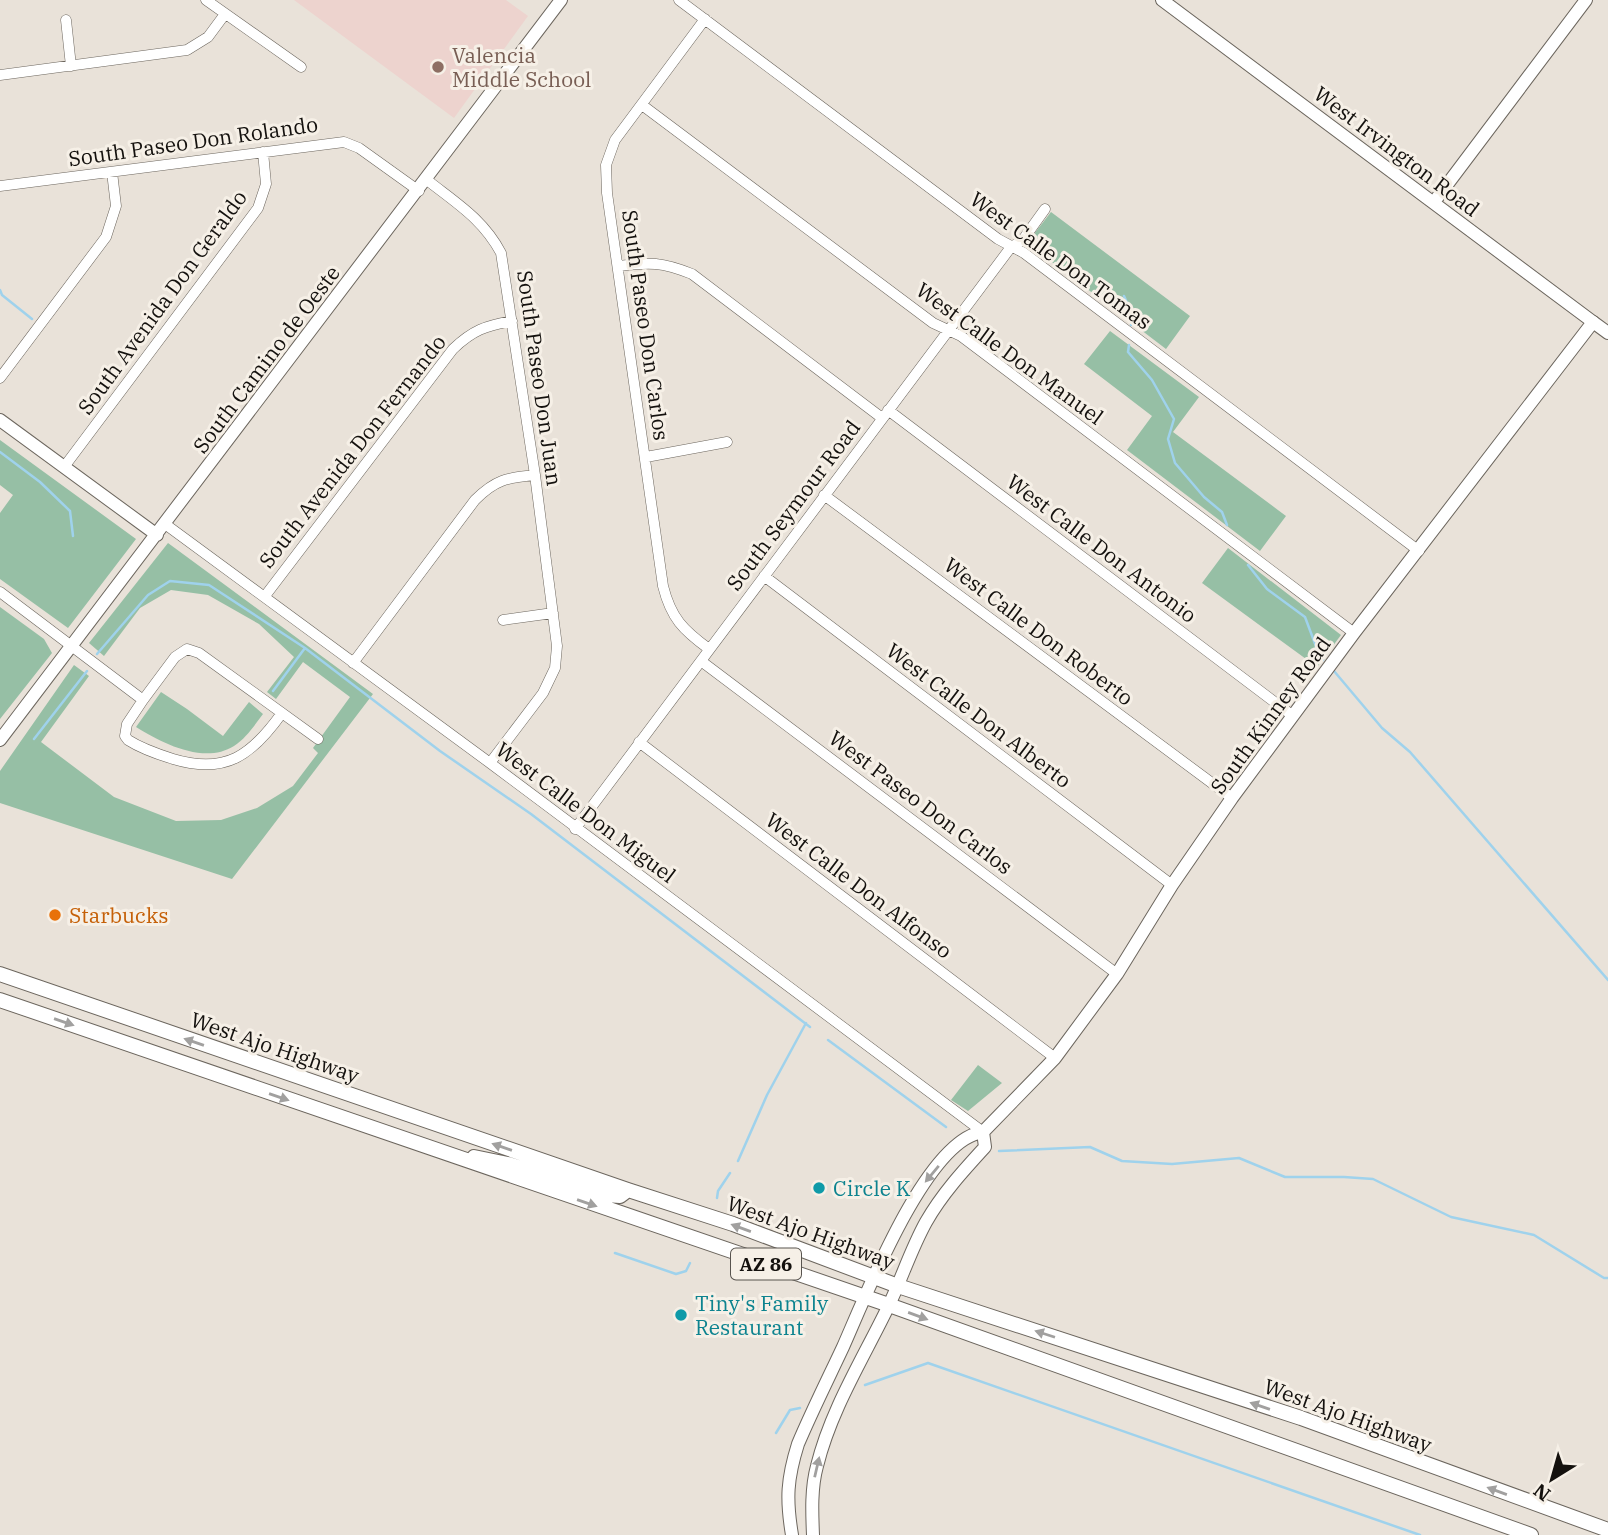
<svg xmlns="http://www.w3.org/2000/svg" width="1608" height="1535" viewBox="0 0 1608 1535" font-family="'IBM Plex Serif',serif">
	<rect width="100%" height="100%" fill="#e9e2d9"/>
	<path fill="#edd3ce" d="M 294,0 L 506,0 L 528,16 L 454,118 Z"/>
	<path fill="#96bfa5" d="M 1051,212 L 1190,316 L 1166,349 L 1027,243 Z
		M 1110,331 L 1199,397 L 1173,432 L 1286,516 L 1260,551 L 1127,450 L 1152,416 L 1084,364 Z
		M 0,440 L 136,539 L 68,628 L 0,579 L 0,513 L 13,495 L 0,485 Z
		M 168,543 L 373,694 L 232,879 L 0,803 L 0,771 L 74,665 L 89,676 L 41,742 L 114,797 L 176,821 L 221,820 L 257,808 L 293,786 L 318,753 L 313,748 L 350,697 L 303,662 L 276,699 L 267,692 L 294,657 L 259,624 L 208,595 L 171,590 L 140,608 L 104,656 L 89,643 Z
		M 1228,548 L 1341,635 L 1317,667 L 1202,583 Z
		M 0,607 L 44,639 L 52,653 L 0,719 Z
		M 161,692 L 187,709 L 223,736 L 249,702 L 263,714 C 254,726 246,738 234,746 C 204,765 162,743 136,727 Z
		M 978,1065 L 1002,1083 L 968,1111 L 951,1100 Z"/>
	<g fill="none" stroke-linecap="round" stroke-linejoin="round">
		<path stroke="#9fd2ec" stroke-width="2.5" d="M 0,290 L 2,295 L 32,319
			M 1124,296 L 1133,316 L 1131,325
			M 1129,345 L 1128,352 L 1152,380 L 1174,419 L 1168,439 L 1175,463 L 1204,497 L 1222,512 L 1227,525
			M 0,452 L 40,482 L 70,511 L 73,536
			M 1248,565 L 1267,589 L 1305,617 L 1320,657 L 1323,660
			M 97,654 L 148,595 L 170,581 L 209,585 L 305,648 L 440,751 L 531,814 L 810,1027
			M 1334,671 L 1382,728 L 1410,752 L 1608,980
			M 273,691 L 305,648
			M 34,739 L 87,671
			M 828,1040 L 946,1127
			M 999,1151 L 1090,1147 L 1122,1161 L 1172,1164 L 1239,1158 L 1285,1177 L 1344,1177 L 1373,1179 L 1451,1217 L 1534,1235 L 1604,1278 L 1608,1278
			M 738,1161 L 767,1095 L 806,1023
			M 717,1198 L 718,1191 L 730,1173
			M 615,1253 L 676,1274 L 686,1271 L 690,1263
			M 865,1385 L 928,1363 L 1420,1535
			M 776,1433 L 790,1410 L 800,1408"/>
		<defs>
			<path id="minor" d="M 206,0 L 301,67
				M 679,0 L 998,239 L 1024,253 L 1419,551
				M 705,19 L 615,140 L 606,165 L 607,193 L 663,586 C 671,618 683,630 709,649
				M 66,20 L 71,66
				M 0,75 L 187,50 L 208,37 L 225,14
				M 642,105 L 933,323 L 961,336 L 1354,633
				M 427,180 C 456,203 483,219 501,253 L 535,475 L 557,646 L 555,668 L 543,693 L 490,763
				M 0,186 L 344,142 L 359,148 L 419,191
				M 619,266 C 650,262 662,262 692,274 L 882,418
				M 0,378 L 106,237 L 116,206 L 112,172
				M 888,410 L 1293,716
				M 646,457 L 727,442
				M 64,467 L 258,208 L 266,184 L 263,152
				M 824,495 L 1232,798
				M 165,524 L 490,763 L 983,1132
				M 764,576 L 1172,885
				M 0,592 L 143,700 L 175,657 L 187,649 L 199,653 L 318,739
				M 265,596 L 453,349 C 473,330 485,326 512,321
				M 503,620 L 553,613
				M 701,661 L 1117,974
				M 353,663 L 475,500 C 496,479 507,478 535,475
				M 143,700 L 127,724 L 125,736 L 128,740 C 142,749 157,754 173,759 C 226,775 252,755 282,713
				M 639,742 L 1055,1058
				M 575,829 L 1011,247 L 1022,241 L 1045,209"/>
			<path id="tertiary" d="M 1593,322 L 1608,333
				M 0,420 L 157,535
				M 0,740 L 561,0"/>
			<path id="secondary" d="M 1434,202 L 1586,0
				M 792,1535 C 786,1499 787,1479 798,1444 C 812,1411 828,1379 843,1347 C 865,1298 926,1139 983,1132 L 1055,1058 L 1117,974 L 1172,885 L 1232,798 L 1354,633 L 1593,322 L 1162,0
				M 813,1535 C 812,1512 811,1488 817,1466 C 831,1409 864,1357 889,1305 C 902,1278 911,1249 926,1222 C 942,1194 963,1171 985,1147 L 983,1132"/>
			<path id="primary" d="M 0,974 L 628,1190 L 733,1224 L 898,1286 L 1301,1418 L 1608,1530
				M 0,1000 L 889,1305 L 1531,1535
				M 474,1157 L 508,1164 L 606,1195 L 620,1196 L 628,1190"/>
		</defs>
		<use href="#minor" stroke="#6c665e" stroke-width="11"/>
		<use href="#tertiary" stroke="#6c665e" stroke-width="14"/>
		<use href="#secondary" stroke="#6c665e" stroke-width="14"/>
		<use href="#primary" stroke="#6c665e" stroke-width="16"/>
		<use href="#minor" stroke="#fff" stroke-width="10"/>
		<use href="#tertiary" stroke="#fff" stroke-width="12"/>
		<use href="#secondary" stroke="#fff" stroke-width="12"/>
		<use href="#primary" stroke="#fff" stroke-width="14"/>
	</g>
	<defs><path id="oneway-solid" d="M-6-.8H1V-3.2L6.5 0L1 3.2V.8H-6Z" transform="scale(1.75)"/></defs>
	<g fill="#a1a09f">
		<use href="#oneway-solid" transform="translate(64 1022) rotate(19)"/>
		<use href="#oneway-solid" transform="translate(194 1042) rotate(-161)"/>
		<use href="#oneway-solid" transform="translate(279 1097) rotate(19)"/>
		<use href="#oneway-solid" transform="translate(502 1147) rotate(-161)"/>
		<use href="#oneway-solid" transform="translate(932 1174) rotate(130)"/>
		<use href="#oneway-solid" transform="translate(587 1203) rotate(19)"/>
		<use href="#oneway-solid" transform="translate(741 1228) rotate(-160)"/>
		<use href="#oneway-solid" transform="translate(918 1316) rotate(20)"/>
		<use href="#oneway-solid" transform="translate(1045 1334) rotate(-162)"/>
		<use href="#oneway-solid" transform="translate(1260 1406) rotate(-161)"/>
		<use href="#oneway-solid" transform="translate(817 1467) rotate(-77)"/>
		<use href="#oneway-solid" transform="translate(1497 1491) rotate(-160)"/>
	</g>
	<circle fill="#8d6e63" stroke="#f6f0e7" stroke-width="2.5" cx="438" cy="67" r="7"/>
	<circle fill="#e8710a" stroke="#f6f0e7" stroke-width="2.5" cx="55" cy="915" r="7"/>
	<g fill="#0f9aa8" stroke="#f6f0e7" stroke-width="2.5">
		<circle cx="819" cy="1188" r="7"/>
		<circle cx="681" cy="1315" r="7"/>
	</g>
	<g text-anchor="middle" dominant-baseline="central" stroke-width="6" stroke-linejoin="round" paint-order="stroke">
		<rect fill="#f6f0e7" stroke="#58544f" stroke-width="2" x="731" y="1248.5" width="70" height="31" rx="5"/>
		<g font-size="19" font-weight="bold" fill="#14110e">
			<text x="766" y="1264">AZ 86</text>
		</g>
		<g font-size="21" fill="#785e54" stroke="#f6f0e7" text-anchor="start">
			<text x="452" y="55">Valencia<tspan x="452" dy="24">Middle School</tspan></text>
		</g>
		<g font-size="21" fill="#14110e" stroke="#f6f0e7">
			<text transform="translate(193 141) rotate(-8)">South Paseo Don Rolando</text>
			<text transform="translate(1397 151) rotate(37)">West Irvington Road</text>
			<text transform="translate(1061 260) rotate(36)">West Calle Don Tomas</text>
			<text transform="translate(162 302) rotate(-54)">South Avenida Don Geraldo</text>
			<text transform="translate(646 325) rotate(82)">South Paseo Don Carlos</text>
			<text transform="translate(1010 353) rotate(36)">West Calle Don Manuel</text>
			<text transform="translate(266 359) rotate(-53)">South Camino de Oeste</text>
			<text transform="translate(540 378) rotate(82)">South Paseo Don Juan</text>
			<text transform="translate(352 451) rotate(-52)">South Avenida Don Fernando</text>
			<text transform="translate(793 505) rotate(-53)">South Seymour Road</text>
			<text transform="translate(1102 548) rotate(37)">West Calle Don Antonio</text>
			<text transform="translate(1039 631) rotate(37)">West Calle Don Roberto</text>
			<text transform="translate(979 715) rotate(37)">West Calle Don Alberto</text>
			<text transform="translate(1270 715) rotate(-54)">South Kinney Road</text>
			<text transform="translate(921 802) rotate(37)">West Paseo Don Carlos</text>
			<text transform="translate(586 812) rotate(37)">West Calle Don Miguel</text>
			<text transform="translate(859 885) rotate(37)">West Calle Don Alfonso</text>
			<text transform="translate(275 1047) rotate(19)">West Ajo Highway</text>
			<text transform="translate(811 1232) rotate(20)">West Ajo Highway</text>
			<text transform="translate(1348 1415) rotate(20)">West Ajo Highway</text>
		</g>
		<g font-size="21" fill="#c56008" stroke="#f6f0e7" text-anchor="start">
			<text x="69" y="915">Starbucks</text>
		</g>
		<g font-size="21" fill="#0d838f" stroke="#f6f0e7" text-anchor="start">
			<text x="833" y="1188">Circle K</text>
			<text x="695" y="1303">Tiny's Family<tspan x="695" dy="24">Restaurant</tspan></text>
		</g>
	</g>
	<g transform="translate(1552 1479) rotate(217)" stroke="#f6f0e7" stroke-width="5" paint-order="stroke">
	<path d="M0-5L12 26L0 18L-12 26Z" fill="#14110e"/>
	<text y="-10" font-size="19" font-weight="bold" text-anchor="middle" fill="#14110e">N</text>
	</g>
</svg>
